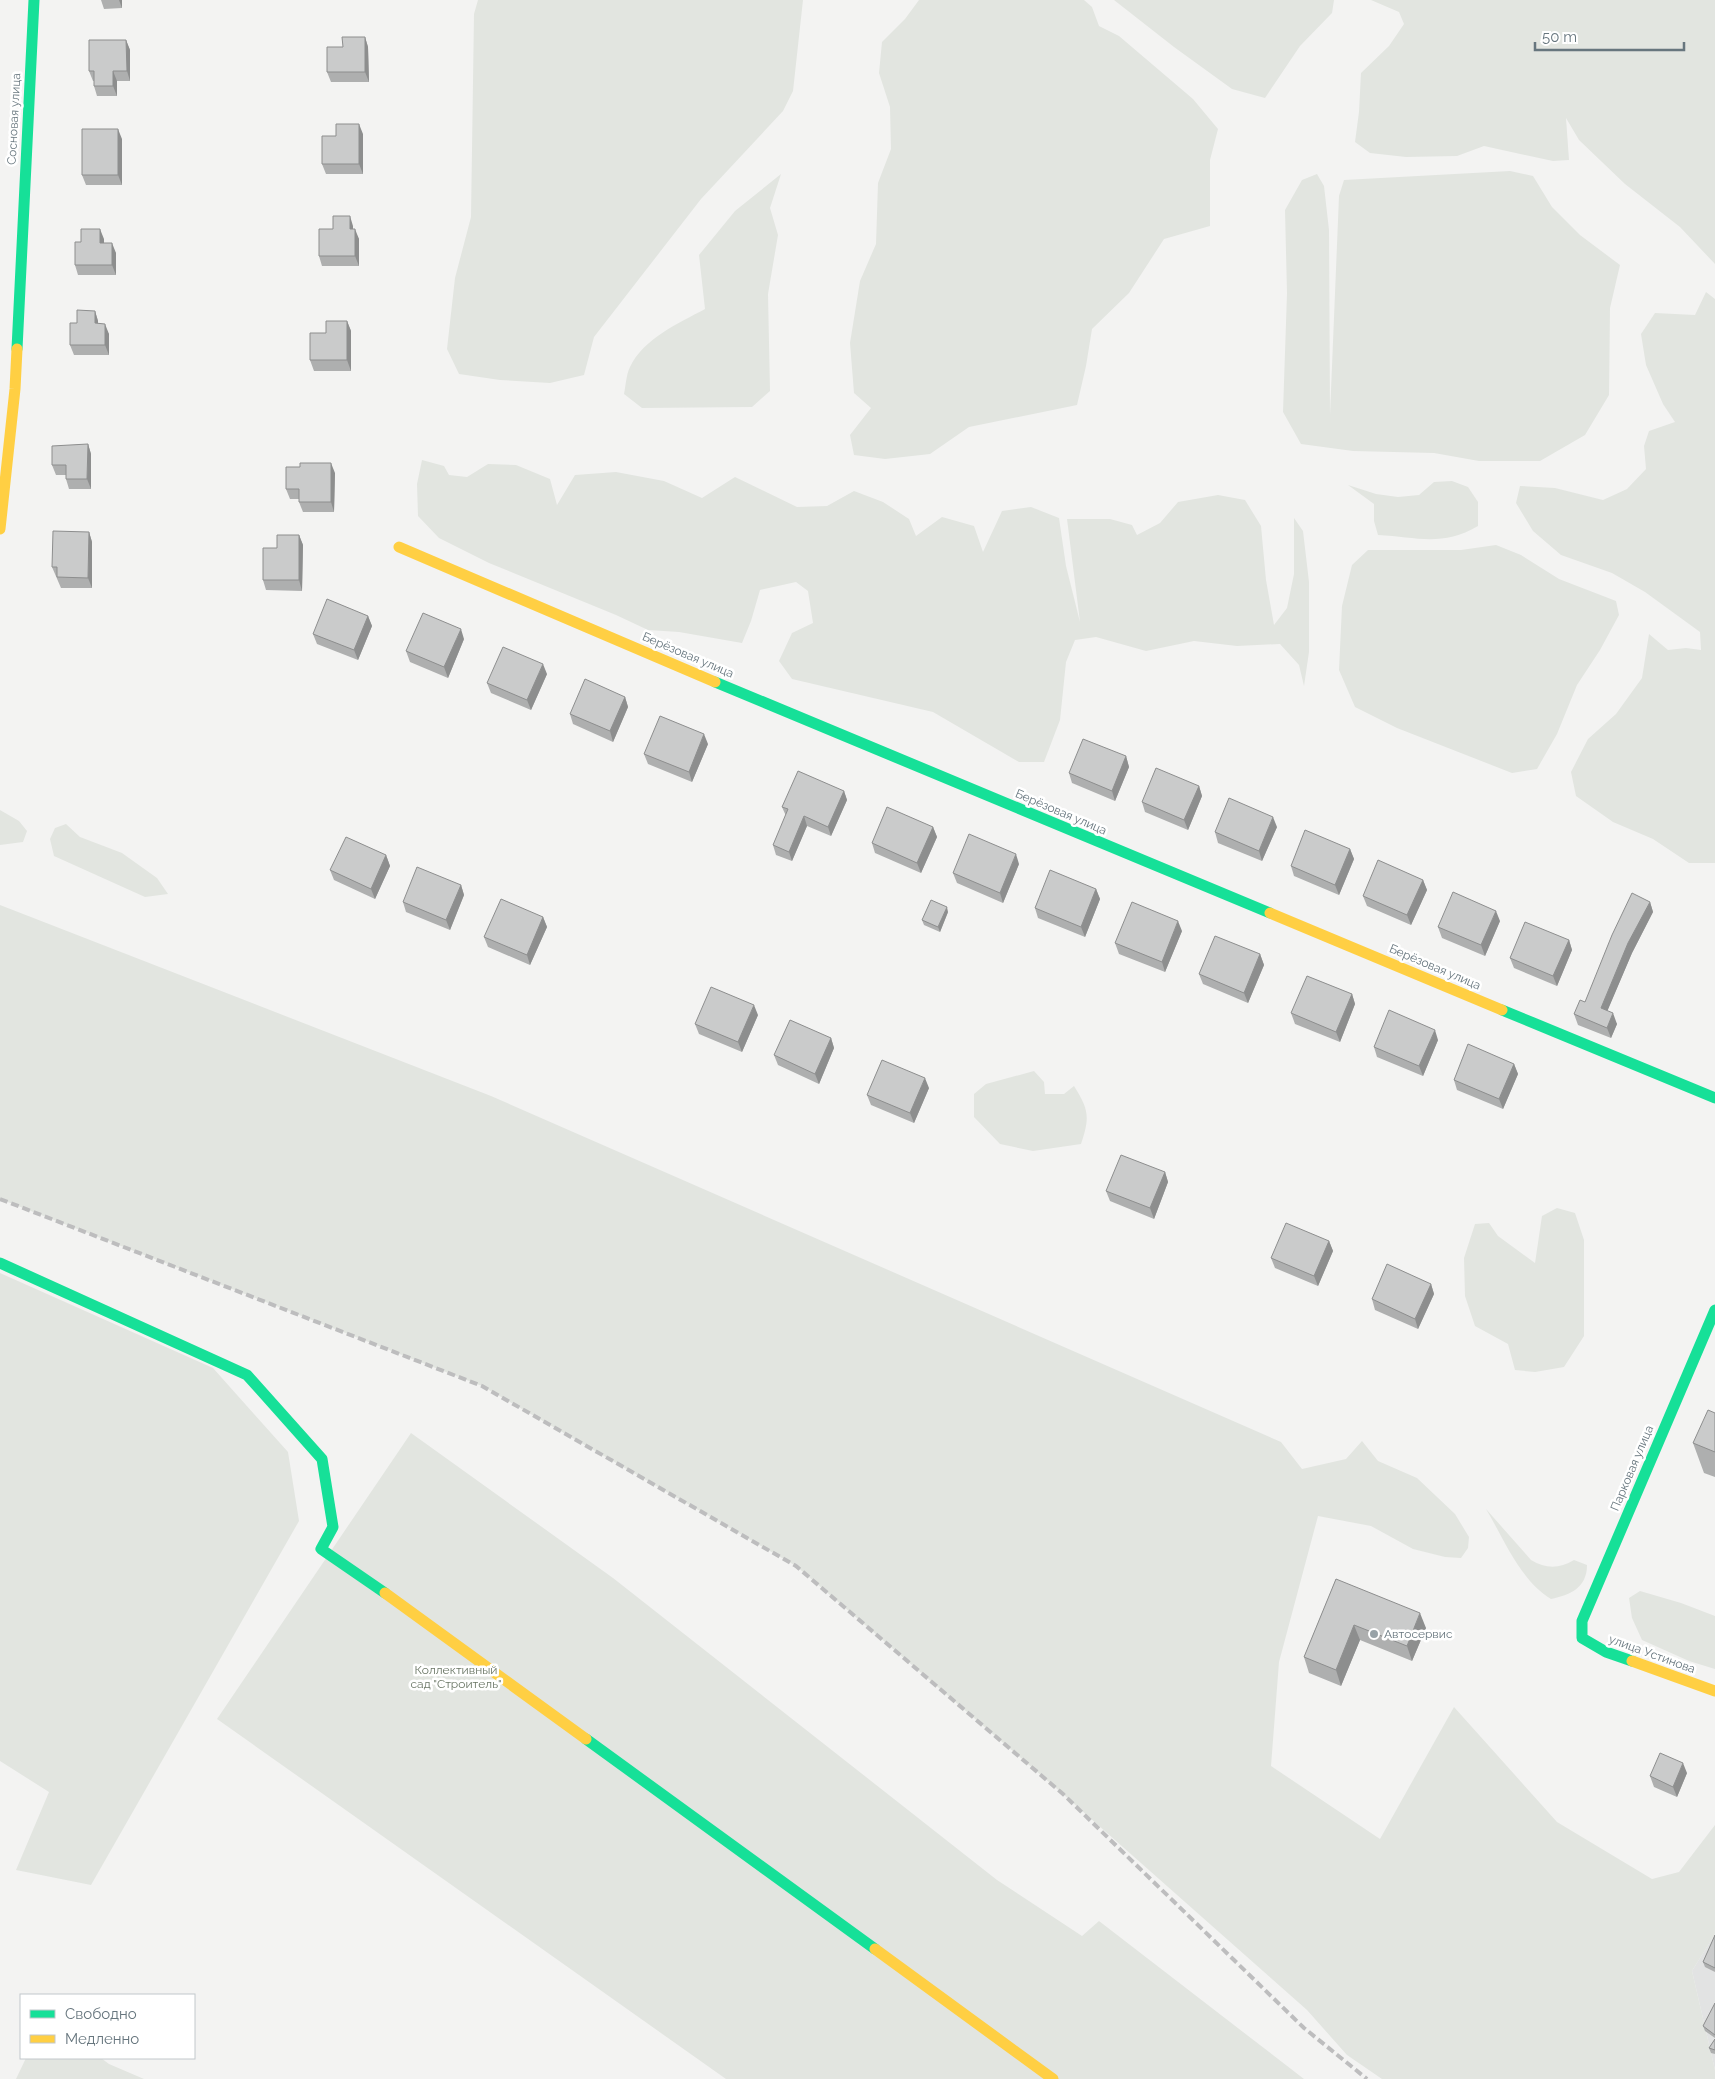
<svg xmlns="http://www.w3.org/2000/svg" width="1715" height="2079" viewBox="0 0 1715 2079" font-family="Raleway,sans-serif">
	<rect width="100%" height="100%" fill="#f3f3f2"/>
	<path fill="#e2e3e3" d="M 1715,1934 L 1715,2070 L 1692,1971 Z"/>
	<path fill="#e2e5e0" d="M 478,0 L 803,0 L 793,91 L 783,111 L 701,199 L 594,337 L 584,375 L 550,383 L 500,380 L 459,374 L 447,349 L 455,278 L 471,217 L 474,14 Z
		M 919,0 L 1084,0 L 1092,7 L 1099,26 L 1119,36 L 1193,99 L 1218,129 L 1210,160 L 1210,226 L 1164,239 L 1129,293 L 1092,329 L 1086,366 L 1077,405 L 969,427 L 930,454 L 885,459 L 854,455 L 850,435 L 871,408 L 854,393 L 850,343 L 860,281 L 876,244 L 878,183 L 891,149 L 890,107 L 879,73 L 882,42 L 905,19 Z
		M 1114,0 L 1334,0 L 1332,13 L 1300,46 L 1265,98 L 1232,89 L 1174,47 Z
		M 1371,0 L 1715,0 L 1715,264 L 1680,227 L 1625,184 L 1579,140 L 1566,118 L 1569,160 L 1553,161 L 1484,146 L 1457,156 L 1406,157 L 1370,153 L 1355,142 L 1359,112 L 1361,73 L 1389,46 L 1404,24 L 1399,12 Z
		M 1510,171 L 1533,176 L 1552,207 L 1580,235 L 1620,265 L 1610,308 L 1609,395 L 1585,435 L 1540,461 L 1479,461 L 1434,453 L 1353,451 L 1301,444 L 1283,412 L 1287,293 L 1285,210 L 1302,180 L 1317,174 L 1324,186 L 1329,230 L 1330,415 L 1339,196 L 1344,180 Z
		M 781,174 L 770,208 L 778,235 L 768,294 L 770,391 L 752,407 L 642,408 L 624,394 C 626,385 626,375 630,367 C 643,339 679,323 705,309 L 699,255 L 735,211 Z
		M 1706,292 L 1715,299 L 1715,863 L 1689,863 L 1653,839 L 1613,822 L 1576,796 L 1571,772 L 1588,739 L 1616,714 L 1642,678 L 1649,634 L 1668,650 L 1686,648 L 1701,650 L 1700,632 L 1645,592 L 1612,573 L 1561,555 L 1533,531 L 1516,503 L 1520,486 L 1555,488 L 1603,500 L 1627,489 L 1646,469 L 1644,446 L 1649,431 L 1675,422 L 1663,404 L 1646,365 L 1641,334 L 1655,313 L 1695,315 Z
		M 422,460 L 444,466 L 449,475 L 467,477 L 488,464 L 516,465 L 550,479 L 557,505 L 575,475 L 616,472 L 664,481 L 702,498 L 735,477 L 797,507 L 827,506 L 854,491 L 883,502 L 909,519 L 916,536 L 942,517 L 974,526 L 983,552 L 1002,511 L 1031,507 L 1059,518 L 1066,566 L 1080,622 L 1067,519 L 1110,519 L 1132,525 L 1137,535 L 1160,523 L 1178,502 L 1218,495 L 1245,500 L 1261,526 L 1266,580 L 1274,625 L 1287,608 L 1294,574 L 1294,518 L 1303,531 L 1309,582 L 1309,652 L 1304,686 L 1299,665 L 1280,644 L 1237,646 L 1194,641 L 1146,651 L 1096,637 L 1075,640 L 1066,662 L 1060,720 L 1044,762 L 1019,762 L 933,712 L 792,679 L 779,661 L 792,633 L 813,623 L 808,591 L 796,582 L 760,590 L 751,621 L 742,643 L 679,632 L 648,630 L 616,615 L 489,563 L 439,538 L 418,516 L 417,484 Z
		M 1452,481 L 1468,487 L 1478,502 L 1478,526 C 1442,547 1417,537 1378,535 L 1374,521 L 1374,504 L 1348,485 L 1376,494 L 1398,497 L 1419,495 L 1434,482 Z
		M 1496,545 L 1521,555 L 1559,579 L 1616,601 L 1619,615 L 1600,650 L 1577,685 L 1557,734 L 1537,769 L 1512,773 L 1397,728 L 1355,707 L 1339,670 L 1342,606 L 1352,565 L 1368,550 L 1461,550 Z
		M 0,810 L 19,821 L 27,831 L 23,842 L 0,845 Z
		M 66,824 L 80,837 L 122,853 L 157,878 L 168,894 L 145,897 L 54,856 L 50,839 L 55,828 Z
		M 0,905 L 491,1096 L 1281,1442 L 1302,1469 L 1346,1459 L 1362,1441 L 1378,1461 L 1417,1478 L 1455,1514 L 1469,1537 L 1468,1548 L 1461,1558 L 1445,1557 L 1413,1549 L 1371,1526 L 1318,1516 L 1279,1662 L 1271,1766 L 1380,1839 L 1454,1707 L 1557,1822 L 1652,1879 L 1679,1872 L 1715,1825 L 1715,1934 L 1692,1971 L 1715,2070 L 1715,2079 L 1382,2079 L 1347,2055 L 1307,2010 L 1063,1794 L 796,1566 L 482,1386 L 0,1199 Z
		M 1034,1071 L 1044,1082 L 1045,1094 L 1064,1094 L 1074,1086 C 1089,1110 1090,1117 1081,1144 L 1033,1151 L 1000,1144 L 974,1117 L 974,1094 L 986,1084 Z
		M 1557,1208 L 1575,1213 L 1584,1240 L 1584,1336 L 1564,1367 L 1535,1372 L 1515,1370 L 1508,1344 L 1475,1326 L 1465,1296 L 1464,1258 L 1475,1224 L 1489,1223 L 1498,1236 L 1535,1263 L 1542,1216 Z
		M 0,1273 L 213,1368 L 288,1452 L 299,1521 L 91,1885 L 16,1870 L 49,1792 L 0,1761 Z
		M 411,1433 L 613,1578 L 997,1880 L 1082,1936 L 1099,1921 L 1304,2079 L 726,2079 L 217,1719 Z
		M 1486,1509 L 1531,1560 C 1546,1569 1559,1569 1574,1560 L 1587,1565 C 1587,1588 1570,1595 1551,1599 C 1520,1580 1504,1539 1486,1509 Z
		M 1640,1591 L 1681,1603 L 1715,1616 L 1715,1669 L 1689,1661 L 1642,1640 L 1632,1618 L 1629,1598 Z
		M 26,2058 L 101,2058 L 109,2064 L 144,2079 L 16,2079 Z"/>
	<g fill="none" stroke-linecap="round" stroke-linejoin="round">
		<path stroke="#16e098" stroke-width="11" d="M 17,349 L 34,0
			M 715,682 L 1270,913
			M 1502,1010 L 1715,1098
			M 0,1263 L 247,1375 L 322,1459 L 333,1527 L 321,1549 L 385,1593
			M 1632,1661 L 1606,1652 L 1582,1638 L 1582,1621 L 1715,1310
			M 586,1739 L 875,1949"/>
		<path stroke="#ffcf43" stroke-width="11" d="M 0,529 L 15,389 L 17,349
			M 399,547 L 715,682
			M 1270,913 L 1502,1010
			M 385,1593 L 586,1739
			M 1632,1661 L 1715,1691
			M 875,1949 L 1053,2079"/>
		<path stroke="#bdbdbe" stroke-width="4" stroke-dasharray="8 4" stroke-linecap="butt" d="M 0,1199 L 482,1386 L 796,1566 L 1063,1794 L 1304,2028 L 1367,2079"/>
	</g>
	<path fill="#aeafaf" d="M 101,0 L 122,0 L 122,8 L 104,9 Z
		M 365,37 L 368,47 L 369,82 L 331,82 L 327,72 L 343,47 Z
		M 126,40 L 130,50 L 130,81 L 117,81 L 117,96 L 97,96 L 94,86 L 94,81 L 93,81 L 89,71 Z
		M 363,134 L 363,174 L 326,174 L 322,164 L 336,136 Z
		M 122,139 L 122,185 L 86,185 L 82,175 Z
		M 353,226 L 353,229 L 359,239 L 359,266 L 322,266 L 319,256 L 333,229 Z
		M 104,239 L 104,243 L 116,253 L 116,275 L 78,275 L 75,265 L 81,242 Z
		M 95,311 L 98,321 L 98,323 L 109,334 L 109,355 L 74,355 L 70,345 L 77,323 Z
		M 347,321 L 351,331 L 351,371 L 314,371 L 310,360 L 326,333 Z
		M 88,444 L 91,454 L 91,489 L 69,489 L 66,479 L 66,475 L 56,475 L 52,465 Z
		M 335,473 L 334,512 L 303,512 L 299,502 L 299,499 L 290,499 L 286,489 Z
		M 89,532 L 92,542 L 92,588 L 61,588 L 52,567 Z
		M 299,535 L 303,545 L 302,591 L 266,590 L 263,580 L 277,548 Z
		M 368,616 L 372,626 L 358,660 L 317,644 L 313,634 Z
		M 464,639 L 448,678 L 410,662 L 406,651 Z
		M 547,674 L 531,710 L 491,693 L 487,683 Z
		M 625,697 L 628,707 L 613,742 L 573,724 L 570,714 Z
		M 708,744 L 692,782 L 648,764 L 644,754 Z
		M 1126,756 L 1129,767 L 1115,801 L 1072,783 L 1069,773 Z
		M 1199,786 L 1202,796 L 1188,830 L 1145,812 L 1142,802 Z
		M 844,791 L 847,800 L 831,836 L 807,826 L 792,861 L 776,855 L 773,845 L 786,816 L 782,807 Z
		M 933,827 L 937,837 L 921,873 L 875,853 L 872,843 Z
		M 1277,827 L 1262,861 L 1218,843 L 1215,832 Z
		M 1350,849 L 1354,859 L 1339,895 L 1294,876 L 1291,866 Z
		M 386,855 L 390,866 L 375,899 L 334,880 L 330,870 Z
		M 1019,864 L 1003,903 L 957,883 L 953,873 Z
		M 1423,880 L 1427,890 L 1411,925 L 1367,906 L 1363,896 Z
		M 461,885 L 464,895 L 450,930 L 406,912 L 403,902 Z
		M 1096,889 L 1100,899 L 1085,937 L 1038,918 L 1035,908 Z
		M 1650,902 L 1653,912 L 1632,953 L 1607,1011 L 1617,1024 L 1611,1038 L 1578,1025 L 1574,1014 L 1585,1002 Z
		M 948,912 L 940,932 L 924,925 L 922,920 Z
		M 543,917 L 547,927 L 530,965 L 488,947 L 484,937 Z
		M 1500,921 L 1485,956 L 1442,938 L 1438,927 Z
		M 1182,931 L 1165,972 L 1119,954 L 1115,943 Z
		M 1569,940 L 1572,950 L 1557,986 L 1514,968 L 1510,958 Z
		M 1260,954 L 1264,965 L 1248,1003 L 1203,984 L 1199,974 Z
		M 1352,994 L 1355,1004 L 1340,1042 L 1295,1024 L 1291,1013 Z
		M 758,1015 L 742,1052 L 699,1034 L 695,1024 Z
		M 831,1038 L 834,1048 L 819,1084 L 778,1065 L 774,1055 Z
		M 1438,1040 L 1423,1076 L 1377,1057 L 1374,1047 Z
		M 1514,1064 L 1518,1074 L 1503,1109 L 1457,1090 L 1454,1080 Z
		M 929,1088 L 914,1123 L 871,1105 L 867,1095 Z
		M 1165,1172 L 1168,1182 L 1154,1219 L 1110,1201 L 1106,1191 Z
		M 1329,1241 L 1333,1251 L 1318,1286 L 1275,1268 L 1271,1258 Z
		M 1431,1284 L 1434,1294 L 1418,1329 L 1375,1310 L 1372,1299 Z
		M 1715,1413 L 1715,1477 L 1704,1473 L 1693,1443 Z
		M 1336,1579 L 1426,1628 L 1412,1661 L 1360,1640 L 1341,1686 L 1309,1673 L 1304,1657 Z
		M 1687,1773 L 1677,1797 L 1654,1787 L 1650,1776 Z
		M 1715,1935 L 1715,1972 L 1705,1967 L 1703,1962 Z
		M 1715,2003 L 1715,2038 L 1705,2031 L 1703,2026 Z
		M 1715,2039 L 1715,2054 L 1711,2053 L 1709,2048 Z"/>
	<path fill="#8d8e8e" d="M 119,0 L 122,0 L 122,8 Z
		M 365,37 L 368,47 L 369,82 L 365,72 Z
		M 126,40 L 130,50 L 130,81 L 127,71 Z
		M 113,71 L 117,81 L 117,96 L 113,86 Z
		M 359,124 L 363,134 L 363,174 L 359,164 Z
		M 118,129 L 122,139 L 122,185 L 118,175 Z
		M 350,216 L 353,226 L 353,239 L 350,229 Z
		M 100,229 L 104,239 L 104,253 L 100,243 Z
		M 355,229 L 359,239 L 359,266 L 355,256 Z
		M 112,243 L 116,253 L 116,275 L 112,265 Z
		M 95,311 L 98,321 L 98,333 L 95,323 Z
		M 347,321 L 351,331 L 351,371 L 347,360 Z
		M 105,324 L 109,334 L 109,355 L 105,345 Z
		M 88,444 L 91,454 L 91,489 L 87,479 Z
		M 331,463 L 335,473 L 334,512 L 331,502 Z
		M 89,532 L 92,542 L 92,588 L 88,578 Z
		M 299,535 L 303,545 L 302,591 L 299,580 Z
		M 368,616 L 372,626 L 358,660 L 354,650 Z
		M 461,629 L 464,639 L 448,678 L 444,667 Z
		M 543,664 L 547,674 L 531,710 L 527,700 Z
		M 625,697 L 628,707 L 613,742 L 610,731 Z
		M 704,734 L 708,744 L 692,782 L 689,772 Z
		M 1126,756 L 1129,767 L 1115,801 L 1112,791 Z
		M 1199,786 L 1202,796 L 1188,830 L 1184,820 Z
		M 844,791 L 847,800 L 831,836 L 828,827 Z
		M 804,816 L 807,826 L 792,861 L 789,852 Z
		M 1273,817 L 1277,827 L 1262,861 L 1259,851 Z
		M 933,827 L 937,837 L 921,873 L 917,863 Z
		M 1350,849 L 1354,859 L 1339,895 L 1335,885 Z
		M 1016,854 L 1019,864 L 1003,903 L 1000,893 Z
		M 386,855 L 390,866 L 375,899 L 371,889 Z
		M 1423,880 L 1427,890 L 1411,925 L 1407,915 Z
		M 461,885 L 464,895 L 450,930 L 446,920 Z
		M 1096,889 L 1100,899 L 1085,937 L 1081,927 Z
		M 1650,902 L 1653,912 L 1632,953 L 1604,1019 L 1601,1008 L 1628,943 Z
		M 947,907 L 948,912 L 940,932 L 938,927 Z
		M 1496,911 L 1500,921 L 1485,956 L 1481,945 Z
		M 543,917 L 547,927 L 530,965 L 527,955 Z
		M 1178,921 L 1182,931 L 1165,972 L 1162,962 Z
		M 1569,940 L 1572,950 L 1557,986 L 1553,976 Z
		M 1260,954 L 1264,965 L 1248,1003 L 1244,993 Z
		M 1352,994 L 1355,1004 L 1340,1042 L 1336,1032 Z
		M 754,1005 L 758,1015 L 742,1052 L 738,1042 Z
		M 1613,1013 L 1617,1024 L 1611,1038 L 1607,1028 Z
		M 1435,1030 L 1438,1040 L 1423,1076 L 1419,1066 Z
		M 831,1038 L 834,1048 L 819,1084 L 815,1074 Z
		M 1514,1064 L 1518,1074 L 1503,1109 L 1499,1099 Z
		M 925,1078 L 929,1088 L 914,1123 L 910,1113 Z
		M 1165,1172 L 1168,1182 L 1154,1219 L 1150,1208 Z
		M 1329,1241 L 1333,1251 L 1318,1286 L 1314,1276 Z
		M 1431,1284 L 1434,1294 L 1418,1329 L 1415,1319 Z
		M 1420,1613 L 1426,1628 L 1412,1661 L 1407,1646 Z
		M 1354,1625 L 1360,1640 L 1341,1686 L 1336,1670 Z
		M 1683,1763 L 1687,1773 L 1677,1797 L 1673,1787 Z"/>
	<path fill="#cacbcb" stroke="#8d8e8e" d="M 342,37 L 365,37 L 365,72 L 327,72 L 327,47 L 343,47 Z
		M 89,40 L 126,40 L 127,71 L 113,71 L 113,86 L 94,86 L 94,71 L 89,71 Z
		M 336,124 L 359,124 L 359,164 L 322,164 L 322,136 L 336,136 Z
		M 82,129 L 118,129 L 118,175 L 82,175 Z
		M 333,216 L 350,216 L 350,229 L 355,229 L 355,256 L 319,256 L 319,229 L 333,229 Z
		M 81,229 L 100,229 L 100,243 L 112,243 L 112,265 L 75,265 L 75,242 L 81,242 Z
		M 77,310 L 95,311 L 95,323 L 105,324 L 105,345 L 70,345 L 70,323 L 77,323 Z
		M 326,321 L 347,321 L 347,360 L 310,360 L 310,333 L 326,333 Z
		M 88,444 L 87,479 L 66,479 L 66,465 L 52,465 L 52,446 Z
		M 300,463 L 331,463 L 331,502 L 299,502 L 299,489 L 286,489 L 286,467 L 300,467 Z
		M 53,531 L 89,532 L 88,578 L 57,577 L 57,567 L 52,567 Z
		M 277,535 L 299,535 L 299,580 L 263,580 L 263,548 L 277,548 Z
		M 327,599 L 368,616 L 354,650 L 313,634 Z
		M 423,613 L 461,629 L 444,667 L 406,651 Z
		M 503,647 L 543,664 L 527,700 L 487,683 Z
		M 585,679 L 625,697 L 610,731 L 570,714 Z
		M 660,716 L 704,734 L 689,772 L 644,754 Z
		M 1083,739 L 1126,756 L 1112,791 L 1069,773 Z
		M 1156,768 L 1199,786 L 1184,820 L 1142,802 Z
		M 798,771 L 844,791 L 828,827 L 804,816 L 789,852 L 773,845 L 788,809 L 782,807 Z
		M 1229,798 L 1273,817 L 1259,851 L 1215,832 Z
		M 887,807 L 933,827 L 917,863 L 872,843 Z
		M 1305,830 L 1350,849 L 1335,885 L 1291,866 Z
		M 969,834 L 1016,854 L 1000,893 L 953,873 Z
		M 346,837 L 386,855 L 371,889 L 330,870 Z
		M 1378,860 L 1423,880 L 1407,915 L 1363,896 Z
		M 417,867 L 461,885 L 446,920 L 403,902 Z
		M 1050,870 L 1096,889 L 1081,927 L 1035,908 Z
		M 1453,892 L 1496,911 L 1481,945 L 1438,927 Z
		M 1632,893 L 1650,902 L 1628,943 L 1601,1008 L 1613,1013 L 1607,1028 L 1574,1014 L 1580,1000 L 1585,1002 L 1612,935 Z
		M 501,899 L 543,917 L 527,955 L 484,937 Z
		M 931,900 L 947,907 L 938,927 L 922,920 Z
		M 1132,902 L 1178,921 L 1162,962 L 1115,943 Z
		M 1525,922 L 1569,940 L 1553,976 L 1510,958 Z
		M 1215,936 L 1260,954 L 1244,993 L 1199,974 Z
		M 1307,976 L 1352,994 L 1336,1032 L 1291,1013 Z
		M 711,987 L 754,1005 L 738,1042 L 695,1024 Z
		M 1389,1010 L 1435,1030 L 1419,1066 L 1374,1047 Z
		M 790,1020 L 831,1038 L 815,1074 L 774,1055 Z
		M 1468,1044 L 1514,1064 L 1499,1099 L 1454,1080 Z
		M 882,1060 L 925,1078 L 910,1113 L 867,1095 Z
		M 1121,1155 L 1165,1172 L 1150,1208 L 1106,1191 Z
		M 1286,1223 L 1329,1241 L 1314,1276 L 1271,1258 Z
		M 1387,1264 L 1431,1284 L 1415,1319 L 1372,1299 Z
		M 1708,1410 L 1715,1413 L 1715,1452 L 1693,1443 Z
		M 1336,1579 L 1420,1613 L 1407,1646 L 1354,1625 L 1336,1670 L 1304,1657 Z
		M 1660,1753 L 1683,1763 L 1673,1787 L 1650,1776 Z
		M 1715,1935 L 1715,1968 L 1703,1962 Z
		M 1715,2003 L 1715,2035 L 1703,2026 Z
		M 1715,2039 L 1715,2050 L 1709,2048 Z"/>
	<circle fill="#98a2a7" stroke="#fff" stroke-width="2" cx="1374" cy="1634" r="5"/>
	<g text-anchor="middle" dominant-baseline="central" stroke-width="5" stroke-linejoin="round" paint-order="stroke">
		<g font-size="12" fill="#67767e" stroke="#fff">
			<text transform="translate(14 119) rotate(-87)">Сосновая улица</text>
			<text transform="translate(688 655) rotate(23)">Берёзовая улица</text>
			<text transform="translate(1061 812) rotate(23)">Берёзовая улица</text>
			<text transform="translate(1435 967) rotate(23)">Берёзовая улица</text>
			<text transform="translate(1632 1468) rotate(-67)">Парковая улица</text>
			<text transform="translate(1652 1654) rotate(20)">улица Устинова</text>
		</g>
		<g font-size="12" fill="#67767e" stroke="#fff" text-anchor="start">
			<text x="1384" y="1634">Автосервис</text>
		</g>
		<g font-size="12" fill="#6a7665" stroke="#fff">
			<text x="456" y="1670">Коллективный<tspan x="456" dy="14">сад "Строитель"</tspan></text>
		</g>
	</g>
	<rect x="20" y="1994" width="175" height="65" fill="#ffffff" stroke="#c2c8cb"/>
	<rect x="30" y="2010" width="25" height="8" fill="#16e098" stroke="#c2c8cb"/>
	<text x="65" y="2019" font-size="15" fill="#67767e">Свободно</text>
	<rect x="30" y="2035" width="25" height="8" fill="#ffcf43" stroke="#c2c8cb"/>
	<text x="65" y="2044" font-size="15" fill="#67767e">Медленно</text>
	<path d="M1535 42v8h149v-8" fill="none" stroke="#67767e" stroke-width="2.5"/>
	<text x="1542" y="42" font-size="15" fill="#67767e" stroke="#ffffff" stroke-width="4" paint-order="stroke">50 m</text>
</svg>
